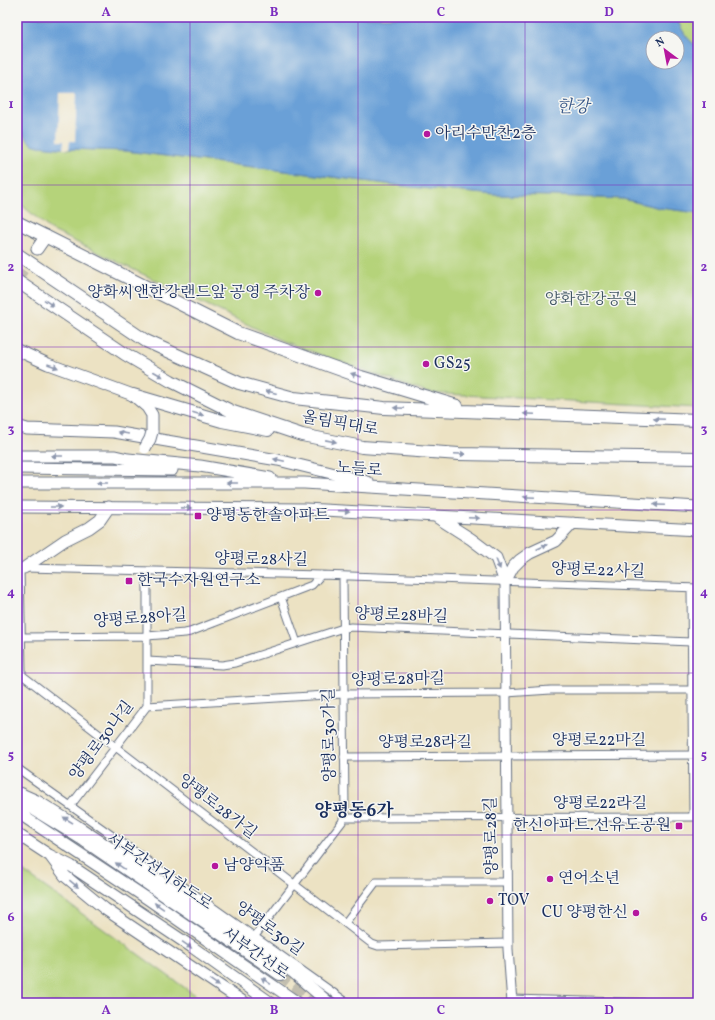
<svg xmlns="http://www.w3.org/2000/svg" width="715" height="1020" viewBox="0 0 715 1020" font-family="Vollkorn,'Noto Serif KR',serif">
	<rect width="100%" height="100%" fill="#f6f6f2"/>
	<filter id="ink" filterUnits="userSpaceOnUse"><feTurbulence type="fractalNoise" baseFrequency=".025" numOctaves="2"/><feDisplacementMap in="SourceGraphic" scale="8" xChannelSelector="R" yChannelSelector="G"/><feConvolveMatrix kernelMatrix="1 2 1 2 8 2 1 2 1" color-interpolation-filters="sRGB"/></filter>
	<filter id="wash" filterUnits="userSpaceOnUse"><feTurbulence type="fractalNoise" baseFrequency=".012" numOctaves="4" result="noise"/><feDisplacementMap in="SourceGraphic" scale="16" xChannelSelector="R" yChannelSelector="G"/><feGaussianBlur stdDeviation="0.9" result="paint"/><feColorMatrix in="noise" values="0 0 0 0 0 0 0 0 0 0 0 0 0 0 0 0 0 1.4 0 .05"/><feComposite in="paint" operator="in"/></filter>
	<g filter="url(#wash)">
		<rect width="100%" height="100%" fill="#ece2c3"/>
		<path fill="#b5d37a" stroke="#68816c" d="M 676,17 L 698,17 L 698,47 C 687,40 681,29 676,17 Z
			M 17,126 L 29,141 L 32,144 L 39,146 L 69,149 L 126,151 L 411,187 L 495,195 L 557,196 L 623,199 L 660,208 L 698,213 L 698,408 L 428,393 L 282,341 L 51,230 L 17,201 Z
			M 17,867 L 206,1003 L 17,1003 Z"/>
		<path fill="#6aa0d7" stroke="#42689a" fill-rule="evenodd" d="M 17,17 L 676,17 C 681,29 687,40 698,47 L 698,213 L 660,208 L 623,199 L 557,196 L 495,195 L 411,187 L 126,151 L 69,149 L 39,146 L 32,144 L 29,141 L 17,126 ZM 653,38 L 677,38 L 677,62 L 653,62 Z"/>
		<path fill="#ece2c3" d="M 60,93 L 77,93 L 75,141 L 70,141 L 69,149 L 63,149 L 64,141 L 58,141 Z"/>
	</g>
	<g filter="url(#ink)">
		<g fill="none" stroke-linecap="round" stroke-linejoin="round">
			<path stroke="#c2beaf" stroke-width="11" stroke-dasharray="11 5.5" stroke-linecap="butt" d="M 17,279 L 37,249"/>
			<path stroke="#c2beaf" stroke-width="12" stroke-dasharray="12 6" stroke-linecap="butt" d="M 280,974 L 317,1003"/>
			<defs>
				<path id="minor" d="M 20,568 L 22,675 L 372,944 L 378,946 L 508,943
					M 25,568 L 321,575 L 698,588
					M 691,588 L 693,817
					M 281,597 L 297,643
					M 22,637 L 147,636 L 185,633 L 190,632 L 312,585 L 321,575
					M 147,661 L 222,665 L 235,663 L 340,629 L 351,627 L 691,642
					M 147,706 L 343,694 L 506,693 L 551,690 L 692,690
					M 344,757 L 698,755
					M 17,768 L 348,1003
					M 71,805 L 147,706 L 147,571
					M 343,818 L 698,817
					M 345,923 L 376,882 L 507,882
					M 255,936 L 342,822 L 345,815 L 343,576
					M 512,999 L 658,1003"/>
				<path id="tertiary" d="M 505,582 L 508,949 L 512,1003"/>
				<path id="primary" d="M 37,249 L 46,236
					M 17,350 L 48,364 L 133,395 L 147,407 L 152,415 L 152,432
					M 17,426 L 27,429 L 114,432 L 278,460 L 368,482
					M 17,456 L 115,456 L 128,459 L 200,466 L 270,478
					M 17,468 L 172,470
					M 17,483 L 304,483 L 698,507
					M 17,507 L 305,509 L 698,530
					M 435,516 L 471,539 L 496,558 L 505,582
					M 24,568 L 65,540 L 89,528 L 100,520 L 109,507
					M 505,582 L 513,567 L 520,560 L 530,553 L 556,541 L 573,523
					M 19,793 L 37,801 L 77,826 L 175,891 L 294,973 L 329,1003
					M 17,808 L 26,818 L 148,899 L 298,1003
					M 17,834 L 49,855 L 71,866 L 192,947 L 271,1003
					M 51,857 L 65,876 L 105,909 L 245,1003"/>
				<path id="trunk" d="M 17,222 L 238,333 L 361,377 L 457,406
					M 17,254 L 146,341 L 239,383 L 294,398 L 384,408 L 698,420
					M 17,281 L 125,354 L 171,381 L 233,412 L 302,435 L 362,447 L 459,454 L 698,458
					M 133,395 L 222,421 L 268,430
					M 21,794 L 32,808
					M 17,806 L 32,808 L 84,840 L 280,974"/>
			</defs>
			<use href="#minor" stroke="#646e81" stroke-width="9"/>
			<use href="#tertiary" stroke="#646e81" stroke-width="11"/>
			<use href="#primary" stroke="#646e81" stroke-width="13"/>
			<use href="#trunk" stroke="#646e81" stroke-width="14"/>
			<use href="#minor" stroke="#fff" stroke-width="7"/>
			<use href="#tertiary" stroke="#fff" stroke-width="9"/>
			<use href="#primary" stroke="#fff" stroke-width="11"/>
			<use href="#trunk" stroke="#fff" stroke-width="12"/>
			<defs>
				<path id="primary-bridge" d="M 145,448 L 150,439 L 152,432"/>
			</defs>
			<use href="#primary-bridge" stroke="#646e81" stroke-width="13" stroke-linecap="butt"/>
			<use href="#primary-bridge" stroke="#fff" stroke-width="11"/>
		</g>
		<defs><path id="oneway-solid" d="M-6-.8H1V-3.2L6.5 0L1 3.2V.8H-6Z"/></defs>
		<g fill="#8d97ae">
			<use href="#oneway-solid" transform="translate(49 303) rotate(34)"/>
			<use href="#oneway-solid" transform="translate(53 366) rotate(20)"/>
			<use href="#oneway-solid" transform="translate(158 374) rotate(30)"/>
			<use href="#oneway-solid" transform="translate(356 375) rotate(-161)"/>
			<use href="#oneway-solid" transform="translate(271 392) rotate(-165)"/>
			<use href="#oneway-solid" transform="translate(399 408) rotate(-178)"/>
			<use href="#oneway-solid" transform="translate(198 414) rotate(16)"/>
			<use href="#oneway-solid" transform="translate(529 414) rotate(-178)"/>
			<use href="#oneway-solid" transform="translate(659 419) rotate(-178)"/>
			<use href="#oneway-solid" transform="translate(123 433) rotate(-170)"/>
			<use href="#oneway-solid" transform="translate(331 441) rotate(11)"/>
			<use href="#oneway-solid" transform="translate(460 454) rotate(2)"/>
			<use href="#oneway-solid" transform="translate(57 456) rotate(180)"/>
			<use href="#oneway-solid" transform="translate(279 460) rotate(-168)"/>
			<use href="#oneway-solid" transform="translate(102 483) rotate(-180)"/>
			<use href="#oneway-solid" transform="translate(232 483) rotate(-180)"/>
			<use href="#oneway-solid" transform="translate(529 497) rotate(-177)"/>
			<use href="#oneway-solid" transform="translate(659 505) rotate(-177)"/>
			<use href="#oneway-solid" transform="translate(56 507)"/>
			<use href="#oneway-solid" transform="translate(186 508) rotate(1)"/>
			<use href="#oneway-solid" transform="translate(344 511) rotate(3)"/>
			<use href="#oneway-solid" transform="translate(474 518) rotate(3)"/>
			<use href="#oneway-solid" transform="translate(542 547) rotate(-24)"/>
			<use href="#oneway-solid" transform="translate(498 564) rotate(68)"/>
			<use href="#oneway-solid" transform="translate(68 820) rotate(-148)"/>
			<use href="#oneway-solid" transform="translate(120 866) rotate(-145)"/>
			<use href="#oneway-solid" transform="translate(74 884) rotate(39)"/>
			<use href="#oneway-solid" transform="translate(159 906) rotate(-145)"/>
			<use href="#oneway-solid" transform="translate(187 945) rotate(34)"/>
			<use href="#oneway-solid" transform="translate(266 981) rotate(-145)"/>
			<use href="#oneway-solid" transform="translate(215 983) rotate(34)"/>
		</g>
	</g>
	<path fill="none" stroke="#7b2cbf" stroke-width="1" stroke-opacity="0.55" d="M 190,17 L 190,1003M 358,17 L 358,1003M 525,17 L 525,1003M 17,185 L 698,185M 17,347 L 698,347M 17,510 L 698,510M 17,673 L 698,673M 17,835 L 698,835"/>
	<g fill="#b5179e" stroke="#f6f6f2" stroke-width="1.5">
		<circle cx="427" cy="134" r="4"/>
		<circle cx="318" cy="293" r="4"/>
		<circle cx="426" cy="364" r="4"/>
		<rect x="194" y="512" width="8" height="8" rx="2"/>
		<rect x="125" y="577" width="8" height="8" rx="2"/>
		<rect x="675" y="822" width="8" height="8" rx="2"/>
		<circle cx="215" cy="866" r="4"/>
		<circle cx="550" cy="879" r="4"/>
		<circle cx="490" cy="901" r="4"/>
		<circle cx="636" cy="913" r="4"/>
	</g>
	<g text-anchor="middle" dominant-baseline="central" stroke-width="3" stroke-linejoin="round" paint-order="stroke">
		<g font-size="16" fill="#1b2f5e" stroke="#f6f6f2" text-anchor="start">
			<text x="435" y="134">아리수만찬2층</text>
			<text x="310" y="293" text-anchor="end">양화씨앤한강랜드앞 공영 주차장</text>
			<text x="434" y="364">GS25</text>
			<text x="206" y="516">양평동한솔아파트</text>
			<text x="137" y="581">한국수자원연구소</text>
			<text x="671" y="826" text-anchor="end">한신아파트.선유도공원</text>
			<text x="223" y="866">남양약품</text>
			<text x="558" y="879">연어소년</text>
			<text x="498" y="901">TOV</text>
			<text x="628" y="913" text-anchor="end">CU 양평한신</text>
		</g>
		<g font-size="16" fill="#425865" stroke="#f6f6f2">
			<text x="591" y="300">양화한강공원</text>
		</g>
		<g font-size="16" fill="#1b2f5e" stroke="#f6f6f2">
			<text transform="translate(340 424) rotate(10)">올림픽대로</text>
			<text transform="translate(359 470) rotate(4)">노들로</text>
			<text transform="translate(261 560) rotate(1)">양평로28사길</text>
			<text transform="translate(598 571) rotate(2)">양평로22사길</text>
			<text transform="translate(401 616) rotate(2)">양평로28바길</text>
			<text transform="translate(140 619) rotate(-4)">양평로28아길</text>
			<text transform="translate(398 680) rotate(-1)">양평로28마길</text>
			<text transform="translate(330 735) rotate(-91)">양평로30가길</text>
			<text transform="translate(102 741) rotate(-53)">양평로30나길</text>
			<text x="599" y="741">양평로22마길</text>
			<text x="425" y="743">양평로28라길</text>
			<text x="600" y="804">양평로22라길</text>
			<text transform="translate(217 807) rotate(38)">양평로28가길</text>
			<text transform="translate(492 836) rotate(-91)">양평로28길</text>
			<text transform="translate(159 872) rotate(34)">서부간선지하도로</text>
			<text transform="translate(269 929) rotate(36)">양평로30길</text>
			<text transform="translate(255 954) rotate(35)">서부간선로</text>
		</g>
		<g font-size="17" font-style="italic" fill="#375788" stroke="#f6f6f2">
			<text x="573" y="107">한강</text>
		</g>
		<g font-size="18" font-weight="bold" fill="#1b2f5e" stroke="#f6f6f2">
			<text x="354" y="811">양평동6가</text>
		</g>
	</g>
	<rect width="715" height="1020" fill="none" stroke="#f6f6f2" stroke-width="44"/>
	<g transform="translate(665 50) rotate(328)"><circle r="19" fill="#f6f6f2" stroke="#9ea6b7"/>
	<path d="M0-3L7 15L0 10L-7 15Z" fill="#b5179e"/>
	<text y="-6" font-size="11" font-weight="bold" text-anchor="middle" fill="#1b2f5e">N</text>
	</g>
	<rect x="22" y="22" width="671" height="976" fill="none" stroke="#7b2cbf" stroke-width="1.5"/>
	<g font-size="13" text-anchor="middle" font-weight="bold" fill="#7b2cbf">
		<text x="106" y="16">A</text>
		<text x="274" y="16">B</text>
		<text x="441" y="16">C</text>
		<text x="609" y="16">D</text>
		<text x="11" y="108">1</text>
		<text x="704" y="108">1</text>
		<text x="11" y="271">2</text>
		<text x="704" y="271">2</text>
		<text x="11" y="433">3</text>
		<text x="704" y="433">3</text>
		<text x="11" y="596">4</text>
		<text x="704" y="596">4</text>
		<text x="11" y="759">5</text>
		<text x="704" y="759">5</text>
		<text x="11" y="921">6</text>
		<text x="704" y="921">6</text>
		<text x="106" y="1014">A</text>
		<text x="274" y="1014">B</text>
		<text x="441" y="1014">C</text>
		<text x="609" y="1014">D</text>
	</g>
</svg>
